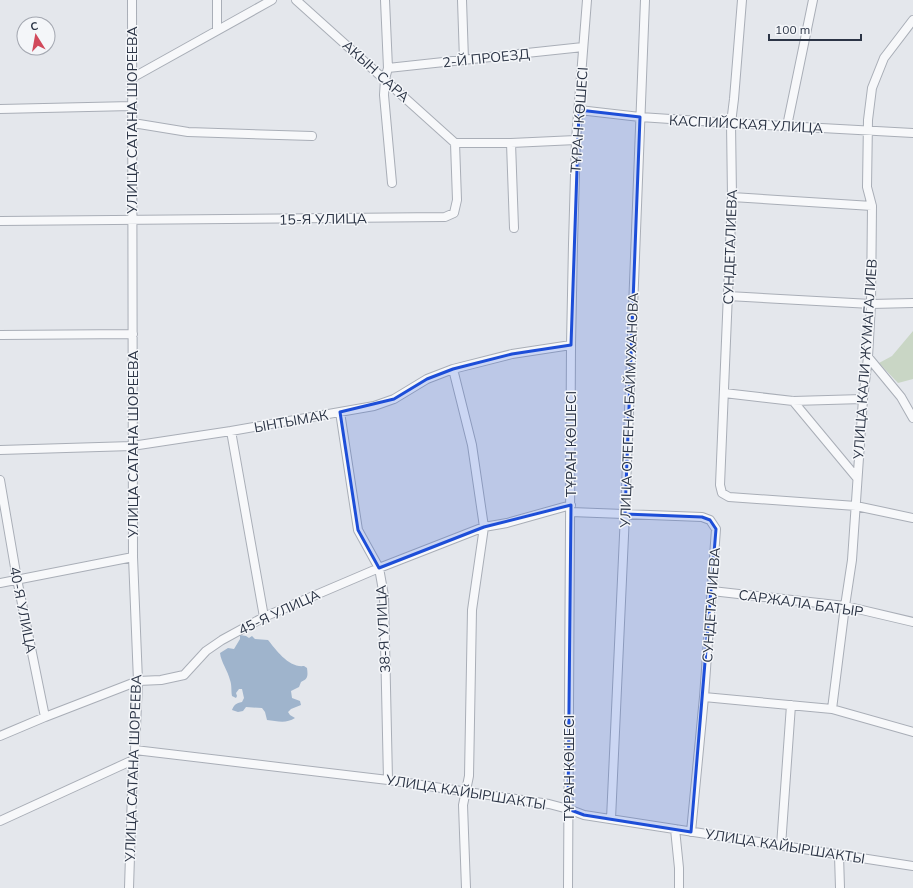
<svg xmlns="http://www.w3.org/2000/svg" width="913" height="888" viewBox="0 0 913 888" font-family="Mulish,sans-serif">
	<rect width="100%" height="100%" fill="#e4e7ec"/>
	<path fill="#c9d6c5" d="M 913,331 L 913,379 L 898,383 L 879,363 L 892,356 Z"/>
	<path fill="#9fb4cc" d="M 240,635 L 246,636 L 249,638 L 252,636 L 255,639 L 268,640 C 276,650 289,668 304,666 L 307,668 C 308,676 308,679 301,682 L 299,687 L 291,691 L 292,698 L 300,701 L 301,705 L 291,709 L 288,712 L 290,715 L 295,718 C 286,724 277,721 267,720 L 265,712 L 262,708 L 246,707 L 243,711 L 238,712 L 232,710 C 234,705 236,703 242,702 L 244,698 L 242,689 L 239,689 L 236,693 L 237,696 L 236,698 L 232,696 C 231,691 232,685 230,680 C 228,671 221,662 220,653 L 228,648 L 234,649 L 240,639 Z"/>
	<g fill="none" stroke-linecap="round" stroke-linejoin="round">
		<defs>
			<path id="minor" d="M 296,0 L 455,143
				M 385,0 L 388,68 L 385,79 L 384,95 L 392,183
				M 462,0 L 464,60
				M 742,0 L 734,99 L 731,123 L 732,197 L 720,485 L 722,493 L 729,497 L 856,506 L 913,518
				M 217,30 L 217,0
				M 388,68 L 583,47
				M 132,78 L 272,0
				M 0,109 L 132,106
				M 579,110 L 640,117 L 731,123 L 913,133
				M 133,123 L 188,132 L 312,136
				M 787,126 L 813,0
				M 511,143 L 514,228
				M 732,197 L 872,206
				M 0,221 L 445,217 L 454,213 L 457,200 L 455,143 L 511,143 L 576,140
				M 728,296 L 871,304 L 913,303
				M 0,335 L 133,334
				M 868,357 L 901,397 L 913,418
				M 453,369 L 472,445 L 484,527 L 472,610 L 469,776 L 463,805 L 466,888
				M 724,393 L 793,401 L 863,399
				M 793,401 L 857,478
				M 340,412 L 358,530 L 379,568 L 384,596 L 388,780
				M 231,431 L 264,617
				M 0,450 L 132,446 L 231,431 L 374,406 L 394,399 L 427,379 L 453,369 L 512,354 L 571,345
				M 0,480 L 17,579 L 45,717
				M 571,512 L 702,517 L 710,520 L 716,529 L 704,697 L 691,832
				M 0,583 L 133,557
				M 712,591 L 845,606 L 913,622
				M 704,697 L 832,709 L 913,732
				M 832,709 L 845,606 L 852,560 L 863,399 L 868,357 L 871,304 L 872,206 L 867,187 L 868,120 L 872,88 L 884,58 L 913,20
				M 0,736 L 45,717 L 138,681 L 161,680 L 184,675 L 206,651 L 222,640 L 264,617 L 379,568 L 484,527 L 507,523 L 571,505
				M 135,750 L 388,780 L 549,804 L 568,809 L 584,815 L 913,866
				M 611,819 L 625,514 L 645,0
				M 0,821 L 133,760
				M 675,829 L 679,868 L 679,888
				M 781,846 L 791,705
				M 839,855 L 840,888
				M 129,888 L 133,760 L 135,750 L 138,681 L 133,557 L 132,0
				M 568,888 L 571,345 L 573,244 L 576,140 L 587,0"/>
		</defs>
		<use href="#minor" stroke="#a9aeb7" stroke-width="10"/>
		<use href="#minor" stroke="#f7f8fa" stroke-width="8"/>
	</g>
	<path fill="#1d4ed8" fill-opacity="0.2" stroke="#1d4ed8" stroke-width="3" stroke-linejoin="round" d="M 579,110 L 640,117 L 625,514 L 702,517 L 710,520 L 716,529 L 691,832 L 584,815 L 568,809 L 571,505 L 484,527 L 379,568 L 358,530 L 340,412 L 394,399 L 427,379 L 453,369 L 512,354 L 571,345 Z"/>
	<g text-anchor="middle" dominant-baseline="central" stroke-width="3" stroke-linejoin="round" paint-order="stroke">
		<g font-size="14" fill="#2b3445" stroke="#f4f6f9">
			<text transform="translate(486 58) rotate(-6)">2-Й ПРОЕЗД</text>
			<text transform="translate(376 71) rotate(42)">АКЫН САРА</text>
			<text transform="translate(132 120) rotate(-90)">УЛИЦА САТАНА ШОРЕЕВА</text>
			<text transform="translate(579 120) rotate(-86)">ТҰРАН КӨШЕСІ</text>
			<text transform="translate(746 124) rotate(3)">КАСПИЙСКАЯ УЛИЦА</text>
			<text transform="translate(323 219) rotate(-1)">15-Я УЛИЦА</text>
			<text transform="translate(730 247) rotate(-88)">СУНДЕТАЛИЕВА</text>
			<text transform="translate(865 359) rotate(-86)">УЛИЦА КАЛИ ЖУМАГАЛИЕВ</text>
			<text transform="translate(629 410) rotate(-88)">УЛИЦА ОТЕГЕНА БАЙМУХАНОВА</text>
			<text transform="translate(291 421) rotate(-10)">ЫНТЫМАК</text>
			<text transform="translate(133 444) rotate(-90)">УЛИЦА САТАНА ШОРЕЕВА</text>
			<text transform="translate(571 444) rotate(-90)">ТҰРАН КӨШЕСІ</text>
			<text transform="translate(801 603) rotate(8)">САРЖАЛА БАТЫР</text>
			<text transform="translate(711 605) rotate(-86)">СУНДЕТАЛИЕВА</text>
			<text transform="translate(23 610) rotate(79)">40-Я УЛИЦА</text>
			<text transform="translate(279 612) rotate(-25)">45-Я УЛИЦА</text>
			<text transform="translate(383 629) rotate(-93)">38-Я УЛИЦА</text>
			<text transform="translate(133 768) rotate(-88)">УЛИЦА САТАНА ШОРЕЕВА</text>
			<text transform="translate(569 768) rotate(-90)">ТҰРАН КӨШЕСІ</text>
			<text transform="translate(466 792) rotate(9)">УЛИЦА КАЙЫРШАКТЫ</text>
			<text transform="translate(785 846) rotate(9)">УЛИЦА КАЙЫРШАКТЫ</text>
		</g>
	</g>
	<g transform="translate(36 36) rotate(349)"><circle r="19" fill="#f4f6f9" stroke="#a4a8b1"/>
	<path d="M0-3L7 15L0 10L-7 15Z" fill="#d1495b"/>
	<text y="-6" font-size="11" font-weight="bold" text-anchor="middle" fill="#2b3445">С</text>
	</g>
	<path d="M769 34v6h92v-6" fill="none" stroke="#2b3445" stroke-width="2"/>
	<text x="775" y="34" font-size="12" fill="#2b3445" stroke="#f4f6f9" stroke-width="3" paint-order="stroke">100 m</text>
</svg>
